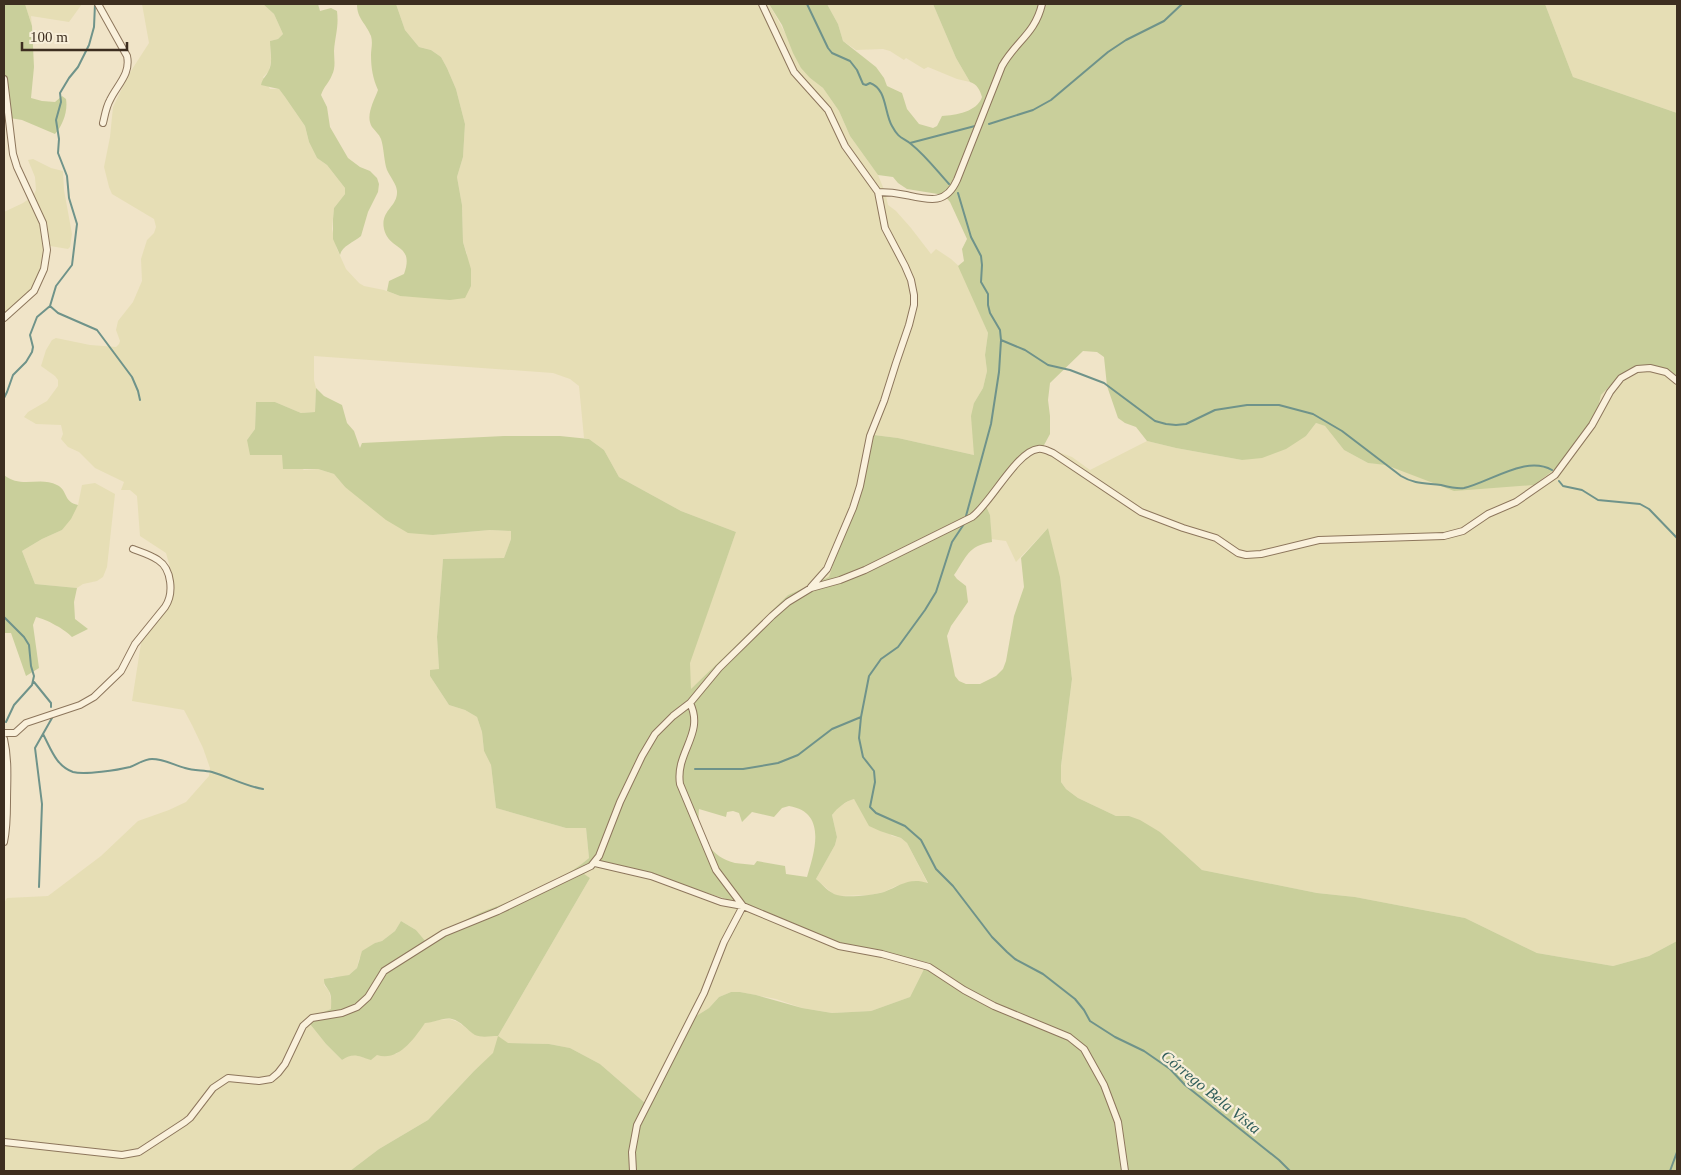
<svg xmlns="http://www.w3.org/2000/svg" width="1681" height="1175" viewBox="0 0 1681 1175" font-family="'Times New Roman',serif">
	<rect width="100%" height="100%" fill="#f0e4c8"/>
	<path fill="#e6deb5" d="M 25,4 L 82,4 L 69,22 L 31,16 L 32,26 Z
		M 142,4 L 263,4 L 274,14 L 283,34 L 278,39 L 270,41 L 271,61 L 269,71 L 263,77 L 270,89 L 279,89 L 285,97 L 305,126 L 309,142 L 317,158 L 327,165 L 345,188 L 345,194 L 334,208 L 332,229 L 337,249 L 346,269 L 359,283 L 364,286 L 384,290 L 400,296 L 423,297 L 467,254 L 463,242 L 462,205 L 457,177 L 463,157 L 465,124 L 456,89 L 447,68 L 441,57 L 431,50 L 419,47 L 405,30 L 396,4 L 769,4 L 810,78 L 823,88 L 839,111 L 850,136 L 878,175 L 885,192 L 888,205 L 896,211 L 911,228 L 931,254 L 936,249 L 951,259 L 961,268 L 988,333 L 985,355 L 987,371 L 983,388 L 974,403 L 974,455 L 898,438 L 874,435 L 829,578 L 788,595 L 691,690 L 689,663 L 736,532 L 681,511 L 619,477 L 604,450 L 589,439 L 584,438 L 579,386 L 570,379 L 553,373 L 314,356 L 314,380 L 316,388 L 315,412 L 301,413 L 275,402 L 256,402 L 255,429 L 247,440 L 283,455 L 304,470 L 318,469 L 334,474 L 345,487 L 433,535 L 490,530 L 511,531 L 511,539 L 504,558 L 443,559 L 437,636 L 439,669 L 430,676 L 449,705 L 465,710 L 477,717 L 482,732 L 484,751 L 491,765 L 496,808 L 566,828 L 586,828 L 589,858 L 575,870 L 500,906 L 486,911 L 425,942 L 416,930 L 401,921 L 395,931 L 382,941 L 375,943 L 359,959 L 357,968 L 349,975 L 342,977 L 331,977 L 324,985 L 329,991 L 331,1000 L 331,1009 L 306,1019 L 326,1044 L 342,1060 L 348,1056 L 357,1054 L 364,1058 L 377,1055 L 396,1054 L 406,1046 L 425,1023 L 439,1020 L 450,1019 L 458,1022 L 474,1034 L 498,1036 L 590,878 L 583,874 L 597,866 L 616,866 L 767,912 L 790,924 L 851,946 L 930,963 L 924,969 L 910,997 L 871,1011 L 832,1013 L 802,1008 L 776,999 L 740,992 L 731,992 L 719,997 L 709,1008 L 693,1018 L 679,1036 L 645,1103 L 600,1064 L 570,1048 L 549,1044 L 508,1043 L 494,1053 L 474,1071 L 428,1120 L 379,1149 L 350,1171 L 4,1171 L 4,903 L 7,898 L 48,896 L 101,856 L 138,821 L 169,810 L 186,802 L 209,776 L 210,768 L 203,748 L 192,725 L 184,710 L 132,701 L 142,637 L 170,602 L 173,595 L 172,574 L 166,553 L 140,536 L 137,496 L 130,490 L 121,490 L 124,482 L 95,468 L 79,452 L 68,447 L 61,439 L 63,434 L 61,425 L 36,424 L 24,417 L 28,412 L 47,401 L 58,386 L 58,380 L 55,376 L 41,366 L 46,350 L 52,340 L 56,338 L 90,345 L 116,347 L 119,344 L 120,341 L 116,330 L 118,321 L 133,302 L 142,281 L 141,259 L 147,240 L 154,233 L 156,227 L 154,219 L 112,194 L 109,187 L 104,167 L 110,137 L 113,107 L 129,74 L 149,43 Z
		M 827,4 L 933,4 L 956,58 L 970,82 L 957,79 L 928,67 L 924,69 L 906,58 L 904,60 L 890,51 L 883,49 L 856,50 L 843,41 L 838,24 Z
		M 1545,4 L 1677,4 L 1677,113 L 1573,77 Z
		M 33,159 L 51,168 L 63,171 L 64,190 L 72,234 L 70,247 L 68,249 L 50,246 L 35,290 L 4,315 L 4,212 L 23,203 L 33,196 L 36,190 L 35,177 L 28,160 Z
		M 1658,367 L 1677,385 L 1677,941 L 1649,956 L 1613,966 L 1537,953 L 1465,918 L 1355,897 L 1317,893 L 1202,870 L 1160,832 L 1129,816 L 1116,816 L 1078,798 L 1066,789 L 1061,782 L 1061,766 L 1072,679 L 1059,577 L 1048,528 L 1016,562 L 1006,541 L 991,539 L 990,515 L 986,506 L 994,497 L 1017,463 L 1038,450 L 1055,451 L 1072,457 L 1090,470 L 1147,441 L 1176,448 L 1242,460 L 1306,436 L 1316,423 L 1325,426 L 1344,450 L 1368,463 L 1386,464 L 1420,477 L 1595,420 L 1601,395 L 1623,373 Z
		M 95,483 L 115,494 L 107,567 L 103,577 L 97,581 L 83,584 L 77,588 L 35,584 L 22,551 L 42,539 L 62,530 L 78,505 L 82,485 Z
		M 854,799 L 857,803 L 892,836 L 901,838 L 907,843 L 928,884 L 915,881 L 896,886 L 884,892 L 870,895 L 838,896 L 832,893 L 816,879 L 835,845 L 837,837 L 832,815 L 836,809 L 850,800 Z"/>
	<path fill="#c9cf9b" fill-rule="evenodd" d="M 4,4 L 25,4 L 32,26 L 34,67 L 31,98 L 42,101 L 55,102 L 62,96 L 66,99 C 68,111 63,125 55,134 L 22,120 L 4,117 Z
		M 263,4 L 318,4 L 320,11 L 331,8 L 337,11 C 339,27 335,36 334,51 C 334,59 336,67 332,75 C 329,83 324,86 321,95 L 327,107 L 330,127 L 348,158 L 360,167 L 370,171 L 377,178 L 379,184 L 378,192 L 368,212 L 361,236 C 354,242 342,246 340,255 L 333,239 L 333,219 L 334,208 L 345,194 L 345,188 L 327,165 L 317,158 L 309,142 L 305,126 L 285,97 L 279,89 L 261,85 C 263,77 266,77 269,70 C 273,62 270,50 270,41 L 278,39 L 283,34 L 274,14 Z
		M 357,4 L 396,4 L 405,30 L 419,47 L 431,50 L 441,57 L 447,68 L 456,89 L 465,124 L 463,157 L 457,177 L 462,205 L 463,242 L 471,269 L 471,286 L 465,298 L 450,300 L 400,296 L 387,291 L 389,281 L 404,274 C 415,243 389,251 384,229 C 380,210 398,207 397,191 C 396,183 390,177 387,170 C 384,162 384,148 381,139 C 379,134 375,131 372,127 C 365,116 374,101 378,90 C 373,79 371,68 371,55 C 371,49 373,43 371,36 C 366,23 357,19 357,4 Z
		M 769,4 L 827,4 L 838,24 L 843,41 L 876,67 L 884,78 L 887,86 L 902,93 L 907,109 L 919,124 L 933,128 L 937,126 L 942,116 C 956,115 977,112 982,97 C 980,90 977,84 970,82 L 956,58 L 933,4 L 1545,4 L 1573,77 L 1677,113 L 1677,385 L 1658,367 L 1623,373 L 1601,395 L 1595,420 L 1568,459 L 1534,485 L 1454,491 L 1386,465 L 1368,463 L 1344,450 L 1325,426 L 1316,423 L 1306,436 L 1286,449 L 1262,458 L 1242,460 L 1176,448 L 1147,441 L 1136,427 L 1125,423 L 1118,418 L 1107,386 L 1104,357 L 1097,352 L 1083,351 L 1050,383 L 1048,400 L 1050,416 L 1050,434 L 1043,447 L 1017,463 L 994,497 L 986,506 L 990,515 L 992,542 C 967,546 967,557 954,575 L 957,579 L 966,586 L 968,602 L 951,626 L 947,636 L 955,676 L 959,681 L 966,684 L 980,684 L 996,676 L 1003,669 L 1006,661 L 1014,616 L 1024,587 L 1021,558 L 1048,528 L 1060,577 L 1072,679 L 1061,766 L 1061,782 L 1066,789 L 1078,798 L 1116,816 L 1129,816 L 1140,820 L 1160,832 L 1202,870 L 1317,893 L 1355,897 L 1465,918 L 1537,953 L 1613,966 L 1649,956 L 1677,941 L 1677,1171 L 350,1171 L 379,1149 L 428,1120 L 474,1071 L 493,1053 L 498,1036 C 490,1036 482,1038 475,1035 C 467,1030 461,1021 452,1019 C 443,1017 434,1023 425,1023 C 414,1039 398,1062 377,1055 L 371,1060 C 359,1056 353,1052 342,1060 L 326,1044 L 306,1019 L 331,1009 C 331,1003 332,996 329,991 C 326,986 324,985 324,979 L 349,975 L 357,968 L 362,951 L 375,943 L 382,941 L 395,931 L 401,921 L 416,930 L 426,942 C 446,932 466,918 487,910 C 520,898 563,881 589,858 L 586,828 L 566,828 L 496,808 L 491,765 L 484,751 L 482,732 L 477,717 L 465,710 L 449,705 L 430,676 L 430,670 L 439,669 L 437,637 L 443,559 L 504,558 L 511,539 L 511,531 L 490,530 L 433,535 L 408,533 L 386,520 L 345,487 L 334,474 L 318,469 L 283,469 L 282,455 L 250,455 L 247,440 L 255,429 L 256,402 L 275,402 L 301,413 L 315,412 L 316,388 L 324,396 L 342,405 L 347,423 L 354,431 L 360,448 L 362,443 L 504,436 L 560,436 L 589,439 L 604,450 L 619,477 L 681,511 L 736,532 L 690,663 L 691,689 L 788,595 L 829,577 L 874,435 L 898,438 L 974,455 L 971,416 L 974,403 L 983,388 L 987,371 L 985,355 L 988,333 L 958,266 L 964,261 L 962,249 L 967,239 L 950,202 L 944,195 L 907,189 L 898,183 L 893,177 L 878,175 L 850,136 L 839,111 L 823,88 L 810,78 L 801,68 L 793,53 L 782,25 ZM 854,799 L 869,826 L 880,831 L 901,838 L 907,843 L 928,883 C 909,877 901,885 884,892 C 875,895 846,898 837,895 C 829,893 822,884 816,879 L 835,845 L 837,837 L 832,815 C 837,808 846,801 854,799 ZM 789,806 C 827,812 815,851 807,877 L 786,874 L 785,866 L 757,861 L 754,865 C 748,864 741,864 735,863 C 710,857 696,833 699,809 L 726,817 L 727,812 L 733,811 L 739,813 L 742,822 L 752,812 L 774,817 L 782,808 ZM 597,866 L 644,873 L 767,912 L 821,938 L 851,946 L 930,963 L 924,969 L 910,997 L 871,1011 L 832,1013 L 802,1008 L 756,995 L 740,992 L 731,992 L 719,997 L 709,1008 L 693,1018 L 679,1036 L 645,1103 L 600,1064 L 570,1048 L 549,1044 L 508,1043 L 498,1036 L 590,878 L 584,874 Z
		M 4,475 C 21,489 40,476 57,485 C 68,490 63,502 78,505 L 71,519 L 62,530 L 42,539 L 22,551 L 35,584 L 77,588 L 74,602 L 75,619 L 88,629 L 72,637 C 66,630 46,619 36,617 L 33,625 L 39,668 L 26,676 L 11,633 L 4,633 Z"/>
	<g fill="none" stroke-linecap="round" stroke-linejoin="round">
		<path stroke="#6f938a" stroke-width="2" d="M 807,4 L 828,48 L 832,53 L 850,61 L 857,70 L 863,84 L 866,85 L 870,83 C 887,89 884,112 892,126 C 899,139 902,137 911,144 C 926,156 937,171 949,184
			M 989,124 L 1033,110 L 1051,100 L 1108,52 L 1126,40 L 1164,21 L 1182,4
			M 910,143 L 975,126
			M 958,193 L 971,237 L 981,256 L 982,265 L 981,282 L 988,294 L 988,305 L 990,313 L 1000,330 L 1001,340 L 999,372 L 991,424 L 966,516
			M 50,306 L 58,313 L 97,330 L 132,377 L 138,391 L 140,400
			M 1001,340 L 1025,350 L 1048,365 L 1070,370 L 1104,383 L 1155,421 L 1166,424 L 1176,425 L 1186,424 L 1215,410 L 1247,405 L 1279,405 L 1313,414 L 1342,431 L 1401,476 C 1414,484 1426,483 1441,485 C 1449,487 1457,489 1464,488 C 1490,482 1526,455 1552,470
			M 4,398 L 7,392 L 13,375 L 26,362 L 32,352 L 33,347 L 30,335 L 37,317 L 50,306 L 56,286 L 72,265 L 77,224 L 69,198 L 67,176 L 58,153 L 59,139 L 56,120 L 61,102 L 60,93 L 69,78 L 78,67 L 89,45 L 94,27 L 95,4
			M 1559,481 L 1563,486 L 1582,490 L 1598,500 L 1640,504 L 1649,509 L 1677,538
			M 964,524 L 952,542 L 936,592 L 925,610 L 898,647 L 881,659 L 869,676 L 861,717 L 859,738 L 863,757 L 874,771 L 875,782 L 870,807 L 876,813 L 905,826 L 921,840 L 936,869 L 953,886 L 992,937 L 1007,952 L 1015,959 L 1043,974 L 1075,999 L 1084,1010 L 1090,1021 L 1115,1037 L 1144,1051 L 1170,1069 L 1185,1085 L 1279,1160 L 1290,1171
			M 4,617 L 24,637 L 29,645 L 31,666 L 34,676 L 32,685 L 14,705 L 6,722
			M 34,682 L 51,703 L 51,707
			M 43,734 C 51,749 56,766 73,772 C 85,775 118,770 130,767 C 138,764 144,759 152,759 C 164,759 174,765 185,768 C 194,771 203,770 212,772 C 229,777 245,786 263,789
			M 695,769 L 743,769 L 778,763 L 798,755 L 832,729 L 861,717
			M 39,887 L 42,804 L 35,748 L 52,718
			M 1670,1171 L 1677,1152"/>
		<defs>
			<path id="minor" d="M 98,4 L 127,56 C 131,74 117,85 110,100 C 106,107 105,115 103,123
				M 762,4 L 794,72 L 828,110 L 845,146 L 878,192 L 885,228 L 905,266 L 911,280 L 914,295 L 914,305 L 909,325 L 896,363 L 884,401 L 870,436 L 860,486 L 853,508 L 827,569 L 811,587
				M 4,79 L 13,154 L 17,167 L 43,223 L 47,250 L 44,269 L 34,291 L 4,318
				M 878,192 C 887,192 897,193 906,195 C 929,200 946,205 957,180 L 1002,66 C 1016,41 1035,34 1042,4
				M 4,733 L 15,733 L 26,723 L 80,705 L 94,697 L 121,671 L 135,644 L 165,607 C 174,594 172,569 158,560 C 151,555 141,552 133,549
				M 4,739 C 9,761 7,781 7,802 C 7,816 7,828 4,842
				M 595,863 L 651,876 L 721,902 L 743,906 L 839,946 L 882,954 L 929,967 L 964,990 L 994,1006 L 1069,1037 L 1084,1049 L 1104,1085 L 1118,1122 L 1125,1171
				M 4,1142 L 122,1155 L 139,1152 L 185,1122 L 190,1118 L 213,1088 L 228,1078 L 259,1081 L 271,1079 L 278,1073 L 285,1064 L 303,1026 L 312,1018 L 342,1013 L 357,1007 L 368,997 L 384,971 L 444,933 L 498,911 L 591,866 L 599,856 L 620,802 L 642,756 L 655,734 L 673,716 L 690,703 L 719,668 L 772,616 L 788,602 L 811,588 L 840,580 L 865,570 L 972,517 C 990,504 1017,451 1038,449 C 1043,448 1048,451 1053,453 L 1141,512 L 1183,528 L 1216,538 L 1238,553 L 1246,555 L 1261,554 L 1319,540 L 1444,536 L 1463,531 L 1488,514 L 1516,502 L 1555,475 L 1592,425 L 1610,392 L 1621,378 L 1637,369 L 1650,368 L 1666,372 L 1677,381
				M 633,1171 L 632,1152 L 637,1125 L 704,993 L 724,942 L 743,906 L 716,870 L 680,784 C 675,752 705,734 690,703"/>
		</defs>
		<use href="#minor" stroke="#8d765c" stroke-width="8"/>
		<use href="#minor" stroke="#faf1dc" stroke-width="6"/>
	</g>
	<g text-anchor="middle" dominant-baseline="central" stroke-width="4.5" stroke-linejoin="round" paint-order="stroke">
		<g font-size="16" font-style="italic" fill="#2f5d5a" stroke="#f7eed8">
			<text transform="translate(1211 1092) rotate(39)">Córrego Bela Vista</text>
		</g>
	</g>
	<rect width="1681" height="1175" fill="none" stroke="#3d2e20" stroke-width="10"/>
	<path d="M22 42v8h105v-8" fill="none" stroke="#3d2e20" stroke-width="2.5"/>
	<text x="30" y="42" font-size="15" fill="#3d2e20" stroke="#f7eed8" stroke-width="4" paint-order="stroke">100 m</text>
</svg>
